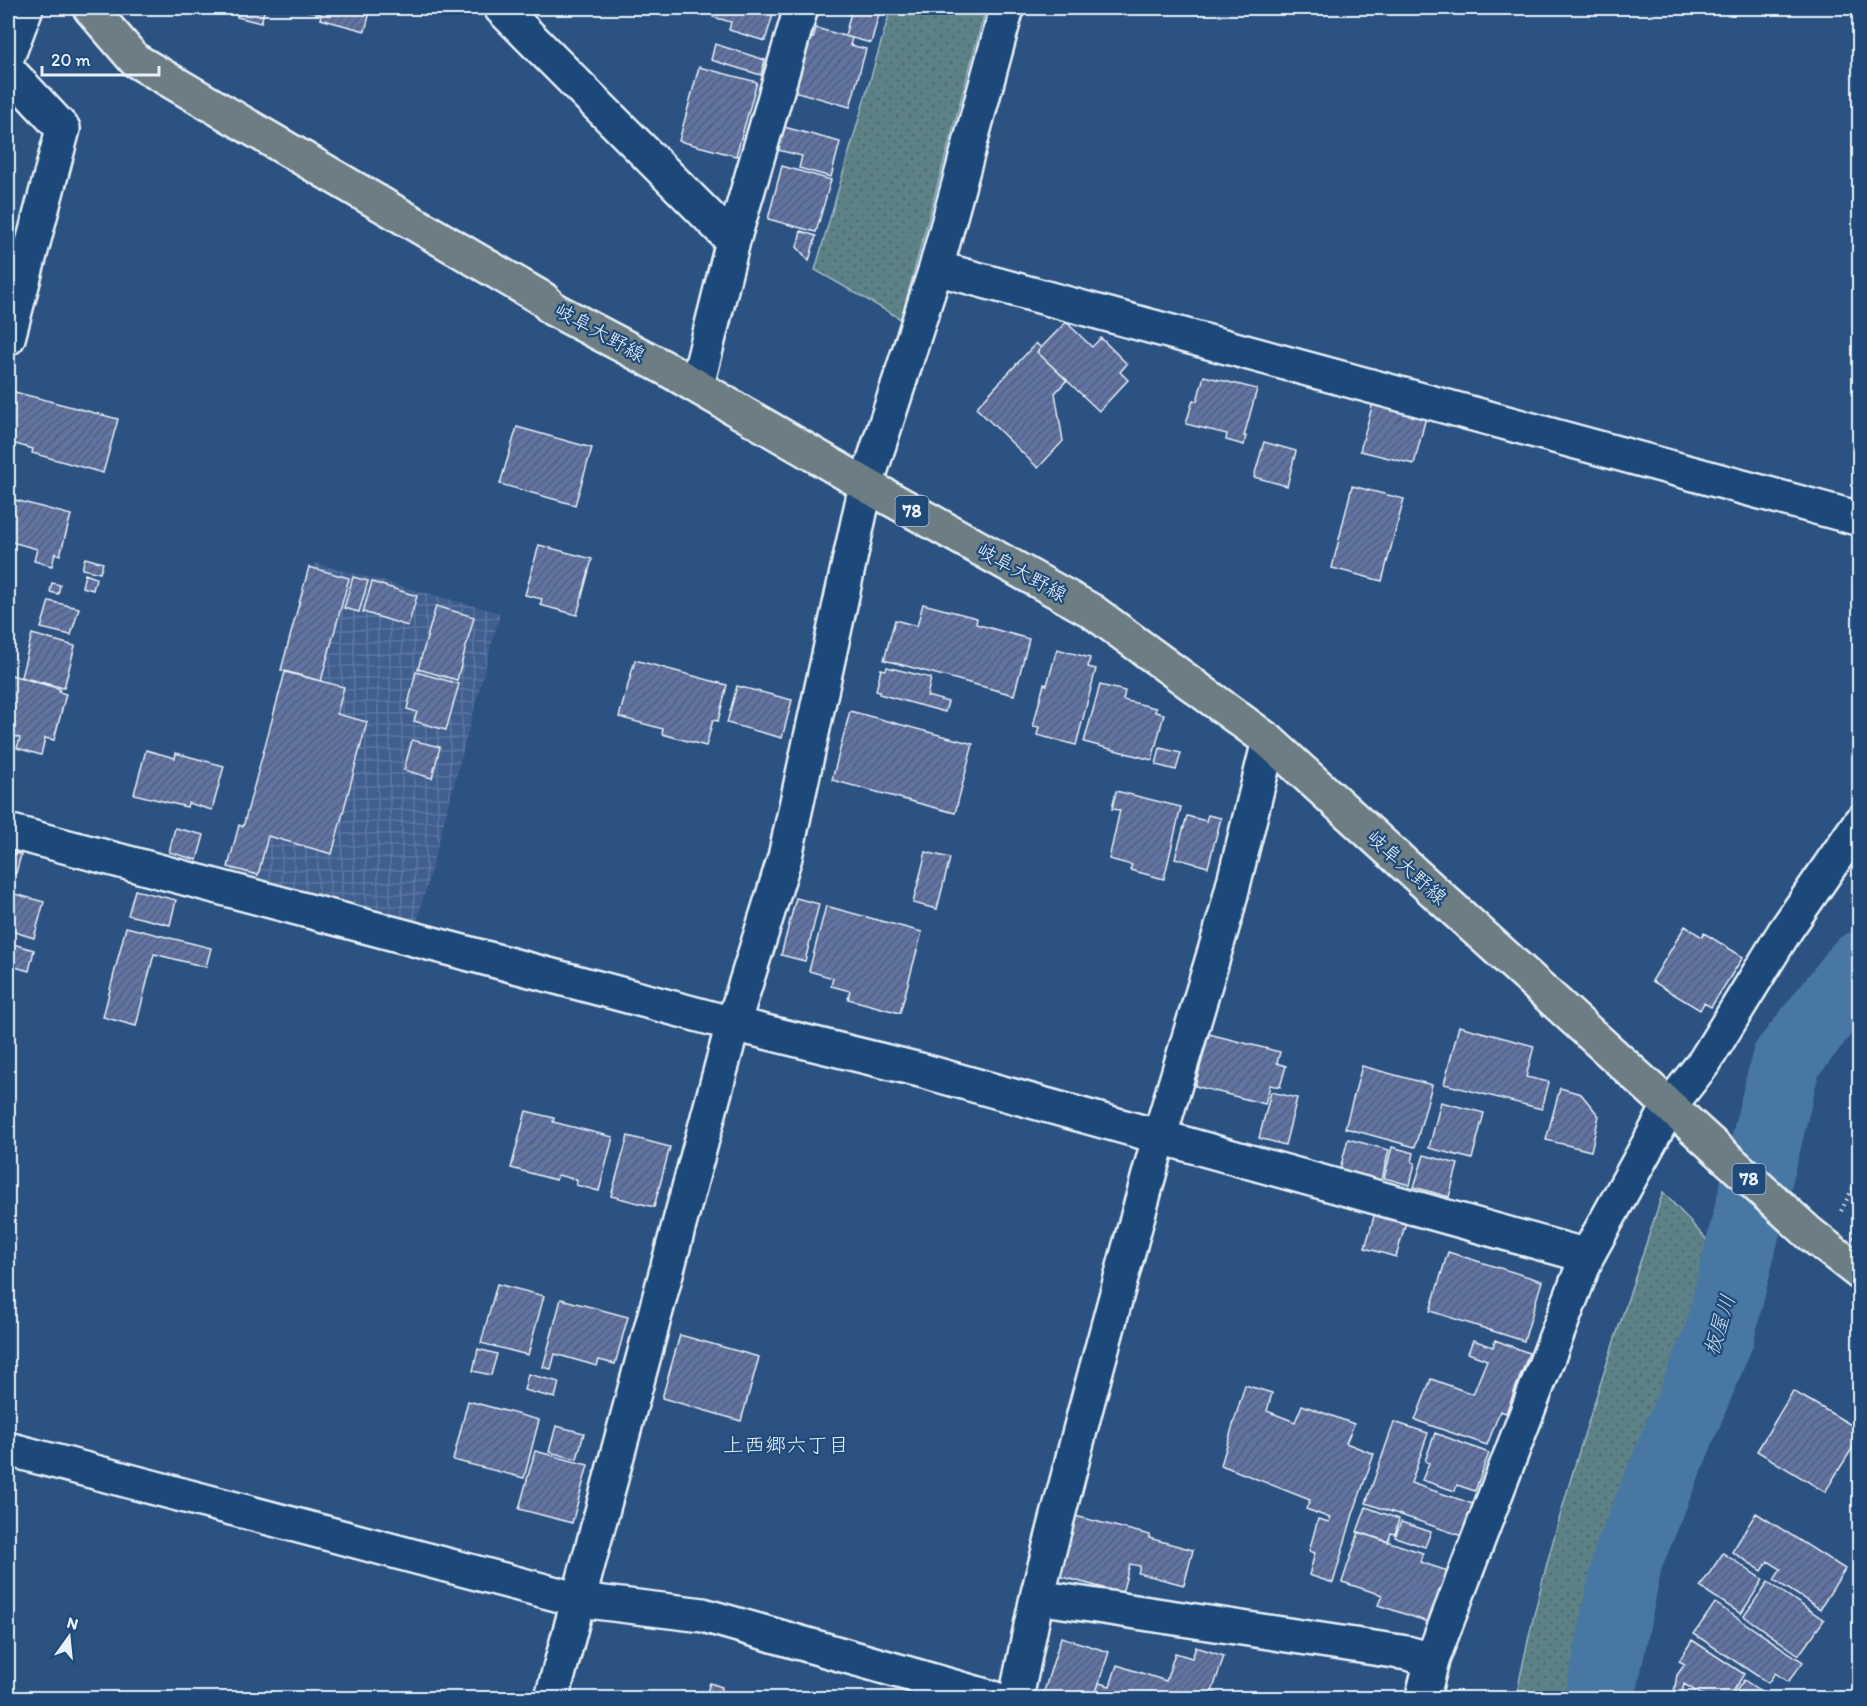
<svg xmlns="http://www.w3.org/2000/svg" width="1867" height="1706" viewBox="0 0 1867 1706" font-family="Itim,'Klee One',sans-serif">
	<defs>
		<pattern id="industrial-grid" width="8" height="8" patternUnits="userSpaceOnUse" patternTransform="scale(1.5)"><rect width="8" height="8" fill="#3f5f8e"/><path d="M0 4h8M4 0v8" fill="none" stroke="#5b769f"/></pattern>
		<pattern id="grass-dots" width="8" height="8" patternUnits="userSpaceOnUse" patternTransform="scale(1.5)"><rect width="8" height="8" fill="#5c8186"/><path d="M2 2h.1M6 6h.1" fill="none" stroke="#536a6e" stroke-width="1.8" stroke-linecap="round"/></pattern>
		<pattern id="building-hatch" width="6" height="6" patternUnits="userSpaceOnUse" patternTransform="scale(1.5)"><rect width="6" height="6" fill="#6173a2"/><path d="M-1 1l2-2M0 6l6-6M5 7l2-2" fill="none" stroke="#545e76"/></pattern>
	</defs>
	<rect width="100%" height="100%" fill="#2c5282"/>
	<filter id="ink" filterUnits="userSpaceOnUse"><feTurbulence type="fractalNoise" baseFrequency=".0167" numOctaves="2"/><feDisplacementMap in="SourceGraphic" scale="12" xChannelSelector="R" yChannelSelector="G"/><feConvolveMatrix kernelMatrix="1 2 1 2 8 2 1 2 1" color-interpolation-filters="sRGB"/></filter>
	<g filter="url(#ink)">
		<path fill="url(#industrial-grid)" d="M 315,563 L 500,613 L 417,922 L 231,872 Z"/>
		<path fill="url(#grass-dots)" stroke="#a2b9bf" stroke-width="1.5" d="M 891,8 L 986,8 L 901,319 L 815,270 Z
			M 1663,1192 L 1729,1264 L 1633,1480 L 1583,1665 L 1578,1698 L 1516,1698 C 1549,1526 1609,1359 1663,1192 Z"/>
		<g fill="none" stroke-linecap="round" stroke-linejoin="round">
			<path stroke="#4877a4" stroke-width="70" d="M 1600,1698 L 1628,1558 L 1719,1336 L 1786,1061 L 1860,966"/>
		</g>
		<path fill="url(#building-hatch)" stroke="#e8f1f8" stroke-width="1.5" d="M 236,8 L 265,8 L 261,23 L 237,17 L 239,8 Z
			M 296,8 L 371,8 L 365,31 L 320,19 L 321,14 Z
			M 715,8 L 775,8 L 765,41 L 729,30 L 731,22 L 713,17 Z
			M 852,8 L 879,14 L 871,43 L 845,36 Z
			M 816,28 L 852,38 L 850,45 L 866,49 L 850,107 L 794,91 L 809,37 L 813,38 Z
			M 715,44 L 765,60 L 761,75 L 711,60 Z
			M 699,67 L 757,82 L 736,156 L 679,141 Z
			M 784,127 L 840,142 L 831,177 L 799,168 L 802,156 L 778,150 Z
			M 782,166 L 831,180 L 816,232 L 768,219 Z
			M 801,231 L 816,236 L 809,261 L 797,247 Z
			M 1066,322 L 1092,347 L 1101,338 L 1127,364 L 1120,372 L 1128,380 L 1099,411 L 1037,352 Z
			M 1036,343 L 1041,348 L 1037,352 L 1067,380 L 1055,393 L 1063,441 L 1038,468 L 976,408 Z
			M 1204,376 L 1257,389 L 1244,436 L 1246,436 L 1244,445 L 1226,440 L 1227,434 L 1186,424 L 1193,400 L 1197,401 Z
			M 11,391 L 118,419 L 103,473 L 32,453 L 33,449 L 8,442 L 8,405 Z
			M 1373,403 L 1426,417 L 1414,464 L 1360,451 Z
			M 517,427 L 592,448 L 575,505 L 500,484 Z
			M 1264,442 L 1296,451 L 1287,486 L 1254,477 Z
			M 1352,486 L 1404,499 L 1382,581 L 1332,568 Z
			M 8,498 L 71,515 L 60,555 L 55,553 L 52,566 L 34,561 L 37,549 L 8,541 Z
			M 539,545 L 592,559 L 577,615 L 540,605 L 542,599 L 525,595 Z
			M 85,558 L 103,563 L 100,573 L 82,569 Z
			M 309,567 L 349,578 L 321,681 L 281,670 Z
			M 85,574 L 96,578 L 93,590 L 82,587 Z
			M 353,577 L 368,581 L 359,612 L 344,608 Z
			M 372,582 L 417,596 L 408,626 L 363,612 Z
			M 52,583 L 60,585 L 58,594 L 50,592 Z
			M 49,601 L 79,608 L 71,635 L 41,628 Z
			M 923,604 L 977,618 L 976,624 L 1029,639 L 1014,695 L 884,660 L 895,620 L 917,626 Z
			M 436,606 L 474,617 L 457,680 L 418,669 Z
			M 32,634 L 75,646 L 64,688 L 21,677 Z
			M 1057,649 L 1090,658 L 1088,667 L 1096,669 L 1076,745 L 1037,735 L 1039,727 L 1033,726 L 1044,684 L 1047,685 Z
			M 635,660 L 727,685 L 718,721 L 713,720 L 706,746 L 662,734 L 663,729 L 619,717 Z
			M 887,667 L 931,678 L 927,696 L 948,702 L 945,712 L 879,694 L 880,692 L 876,691 L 881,669 L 886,670 Z
			M 285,672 L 344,687 L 337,714 L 367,722 L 332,854 L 268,836 L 258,875 L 228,867 L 239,825 L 243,827 Z
			M 416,672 L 459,684 L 446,730 L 414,721 L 417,712 L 407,709 Z
			M 8,674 L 60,689 L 59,692 L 66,694 L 54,740 L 45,738 L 41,755 L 17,748 L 20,738 L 8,734 Z
			M 1100,685 L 1125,691 L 1123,700 L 1156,708 L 1155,712 L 1164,714 L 1152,760 L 1084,742 Z
			M 737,686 L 792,700 L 782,738 L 727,723 Z
			M 850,711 L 973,744 L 955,813 L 832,780 Z
			M 412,740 L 440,747 L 432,778 L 404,770 Z
			M 1160,748 L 1181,753 L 1176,770 L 1156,765 Z
			M 146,750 L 175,758 L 176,753 L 224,766 L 212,810 L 188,803 L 187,807 L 134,794 Z
			M 1116,791 L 1181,807 L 1164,879 L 1130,870 L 1132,865 L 1109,859 L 1120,810 L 1112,809 Z
			M 1208,815 L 1221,818 L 1208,867 L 1175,858 L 1187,816 L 1206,821 Z
			M 175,828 L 204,835 L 197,860 L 169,852 Z
			M 8,851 L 21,855 L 16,873 L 8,871 Z
			M 926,852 L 950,858 L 937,909 L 913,903 Z
			M 8,878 L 12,879 L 8,892 L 44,902 L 34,938 L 8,930 Z
			M 135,890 L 176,900 L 170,925 L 128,915 Z
			M 796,898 L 819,904 L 805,961 L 781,955 Z
			M 826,906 L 922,932 L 900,1013 L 848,999 L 850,991 L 831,986 L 833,978 L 809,971 Z
			M 1685,926 L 1702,937 L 1704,933 L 1743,957 L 1711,1007 L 1704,1003 L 1700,1010 L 1652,981 Z
			M 126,927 L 211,948 L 206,967 L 154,954 L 136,1026 L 103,1017 Z
			M 13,944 L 34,950 L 29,971 L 8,965 Z
			M 1459,1026 L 1534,1046 L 1526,1077 L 1549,1082 L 1542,1109 L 1444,1084 Z
			M 1209,1034 L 1280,1052 L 1277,1063 L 1286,1066 L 1280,1087 L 1270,1085 L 1265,1104 L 1195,1086 Z
			M 1362,1066 L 1432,1085 L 1415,1147 L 1345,1128 Z
			M 1560,1088 L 1581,1094 L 1599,1116 L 1591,1151 L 1546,1140 Z
			M 1271,1092 L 1297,1098 L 1285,1145 L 1259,1138 Z
			M 1441,1102 L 1484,1113 L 1472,1159 L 1429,1148 Z
			M 526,1111 L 554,1118 L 553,1122 L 613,1137 L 599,1191 L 576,1185 L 577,1180 L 558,1175 L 556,1180 L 511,1168 Z
			M 628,1136 L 670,1147 L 654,1207 L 611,1196 Z
			M 1348,1139 L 1389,1150 L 1381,1183 L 1339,1173 Z
			M 1392,1147 L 1414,1153 L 1412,1162 L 1415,1163 L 1410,1185 L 1384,1178 Z
			M 1424,1155 L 1458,1164 L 1449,1197 L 1414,1187 Z
			M 1375,1213 L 1406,1222 L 1396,1257 L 1365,1248 Z
			M 1860,1224 L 1860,1242 L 1853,1238 Z
			M 1448,1252 L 1542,1281 L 1524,1341 L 1430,1311 Z
			M 497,1284 L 544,1296 L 528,1355 L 481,1343 Z
			M 561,1299 L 628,1317 L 615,1364 L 599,1360 L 597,1366 L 555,1354 L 551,1369 L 543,1367 Z
			M 680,1335 L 759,1357 L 741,1421 L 662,1398 Z
			M 1473,1340 L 1493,1347 L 1495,1340 L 1529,1353 L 1506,1413 L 1500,1411 L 1487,1445 L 1415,1420 L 1431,1379 L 1473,1394 L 1487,1360 L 1468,1353 Z
			M 478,1349 L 497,1354 L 491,1375 L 473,1371 Z
			M 528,1374 L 559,1382 L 555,1398 L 524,1390 Z
			M 1245,1385 L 1272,1393 L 1267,1411 L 1295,1422 L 1302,1405 L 1354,1424 L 1346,1443 L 1374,1454 L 1353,1514 L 1333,1583 L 1309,1575 L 1315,1553 L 1309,1551 L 1318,1519 L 1329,1522 L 1330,1518 L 1306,1509 L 1310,1500 L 1221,1465 Z
			M 1793,1391 L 1860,1430 L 1860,1436 L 1825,1492 L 1757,1451 Z
			M 468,1401 L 539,1420 L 524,1478 L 453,1460 Z
			M 1394,1422 L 1428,1433 L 1411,1483 L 1476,1505 L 1465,1537 L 1366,1503 Z
			M 556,1426 L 584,1433 L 577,1459 L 549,1452 Z
			M 1435,1433 L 1489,1453 L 1475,1491 L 1457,1485 L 1455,1491 L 1422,1480 L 1429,1463 L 1425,1461 Z
			M 535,1451 L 588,1465 L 572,1523 L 519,1509 Z
			M 1366,1507 L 1399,1519 L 1395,1534 L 1391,1533 L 1388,1542 L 1357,1532 Z
			M 1756,1513 L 1845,1569 L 1820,1609 L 1774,1580 L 1781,1569 L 1768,1561 L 1762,1571 L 1732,1552 Z
			M 1075,1516 L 1150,1535 L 1149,1538 L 1193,1550 L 1184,1585 L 1138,1573 L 1140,1566 L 1130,1564 L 1122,1593 L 1059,1576 Z
			M 1401,1522 L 1431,1532 L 1425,1547 L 1395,1537 Z
			M 1359,1532 L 1423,1553 L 1420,1562 L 1460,1575 L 1443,1627 L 1378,1605 L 1382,1595 L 1342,1582 Z
			M 1723,1553 L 1763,1580 L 1741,1614 L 1700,1587 Z
			M 1768,1582 L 1824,1620 L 1799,1655 L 1744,1616 Z
			M 1715,1603 L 1803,1662 L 1788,1682 L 1775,1673 L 1768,1683 L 1694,1634 Z
			M 1061,1637 L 1109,1652 L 1094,1698 L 1042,1698 Z
			M 1692,1640 L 1744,1674 L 1729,1698 L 1707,1698 L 1684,1684 L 1681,1698 L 1673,1698 L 1677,1675 L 1685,1664 L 1679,1661 Z
			M 1196,1647 L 1224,1656 L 1212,1692 L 1233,1698 L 1094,1698 L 1099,1683 L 1110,1686 L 1117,1665 L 1166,1681 L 1175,1653 L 1192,1658 Z
			M 1744,1680 L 1771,1698 L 1731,1698 Z
			M 710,1683 L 722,1687 L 719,1698 L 705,1698 Z"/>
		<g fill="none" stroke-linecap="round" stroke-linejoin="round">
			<defs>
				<path id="minor" d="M 501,8 L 733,241
					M 8,55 L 26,8
					M 8,70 L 63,129 L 8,338
					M 936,268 L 1860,519
					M 697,385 L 733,241 L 801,8
					M 8,831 L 733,1024 L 920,1070 L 1587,1256
					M 8,1449 L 579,1600 L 703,1615 L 993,1698
					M 1037,1597 L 1407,1653 L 1432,1660
					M 552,1698 L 733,1024 L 785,857 L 866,485 L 936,268 L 1007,8
					M 1016,1698 L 1037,1597 L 1085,1411 L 1159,1138 L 1226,914 L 1269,741
					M 1424,1698 L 1424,1692 L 1432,1660 L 1587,1256 L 1669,1107 L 1705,1061 L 1785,931 L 1860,822"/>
				<path id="primary" d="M 90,8 L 135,60 L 543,299 L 553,309 L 667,369 L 866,485 L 1092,611 L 1269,741 L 1809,1233 L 1860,1273"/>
			</defs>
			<use href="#minor" stroke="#e8f1f8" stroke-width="38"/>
			<use href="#primary" stroke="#e8f1f8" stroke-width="38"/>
			<path stroke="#e8f1f8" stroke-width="4" stroke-dasharray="1.5 4.5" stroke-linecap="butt" d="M 1841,1211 L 1860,1174"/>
			<use href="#minor" stroke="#1f4a7a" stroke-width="33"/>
			<use href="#primary" stroke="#6c7e84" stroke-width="33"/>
		</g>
	</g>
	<g text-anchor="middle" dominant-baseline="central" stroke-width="4.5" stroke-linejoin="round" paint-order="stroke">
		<g fill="#1f4a7a" stroke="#acbfd2" stroke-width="1.5">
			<rect x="895.5" y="496" width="33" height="30" rx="4.5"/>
			<rect x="1732.5" y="1164" width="33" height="30" rx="4.5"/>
		</g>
		<g font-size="18" font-weight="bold" fill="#e8f1f8">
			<text x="912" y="511">78</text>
			<text x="1749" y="1179">78</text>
		</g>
		<g font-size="20" fill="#e8f1f8" stroke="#1f4a7a">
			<text transform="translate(600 332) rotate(29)">岐阜大野線</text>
			<text transform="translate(1022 572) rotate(29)">岐阜大野線</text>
			<text transform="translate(1407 867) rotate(42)">岐阜大野線</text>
		</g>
		<g font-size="21" font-style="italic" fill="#d0dfeb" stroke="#1f4a7a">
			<text transform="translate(1719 1325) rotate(-73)">板屋川</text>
		</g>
		<g font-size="21" fill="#e8f1f8" stroke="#1f4a7a">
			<text x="786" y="1444">上西郷六丁目</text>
		</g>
	</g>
	<rect width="1867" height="1706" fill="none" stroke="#1f4a7a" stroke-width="30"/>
	<rect x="15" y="15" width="1837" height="1676" fill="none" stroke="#e8f1f8" stroke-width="2" filter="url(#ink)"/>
	<g transform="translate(69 1637) rotate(15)" stroke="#1f4a7a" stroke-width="4.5" paint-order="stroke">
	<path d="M0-4.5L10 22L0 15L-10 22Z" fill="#e8f1f8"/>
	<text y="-9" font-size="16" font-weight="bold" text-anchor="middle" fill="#e8f1f8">N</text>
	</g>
	<path d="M42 66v9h117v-9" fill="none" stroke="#e8f1f8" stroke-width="3"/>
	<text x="51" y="66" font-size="18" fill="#e8f1f8" stroke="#1f4a7a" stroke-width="4.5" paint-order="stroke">20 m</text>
</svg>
